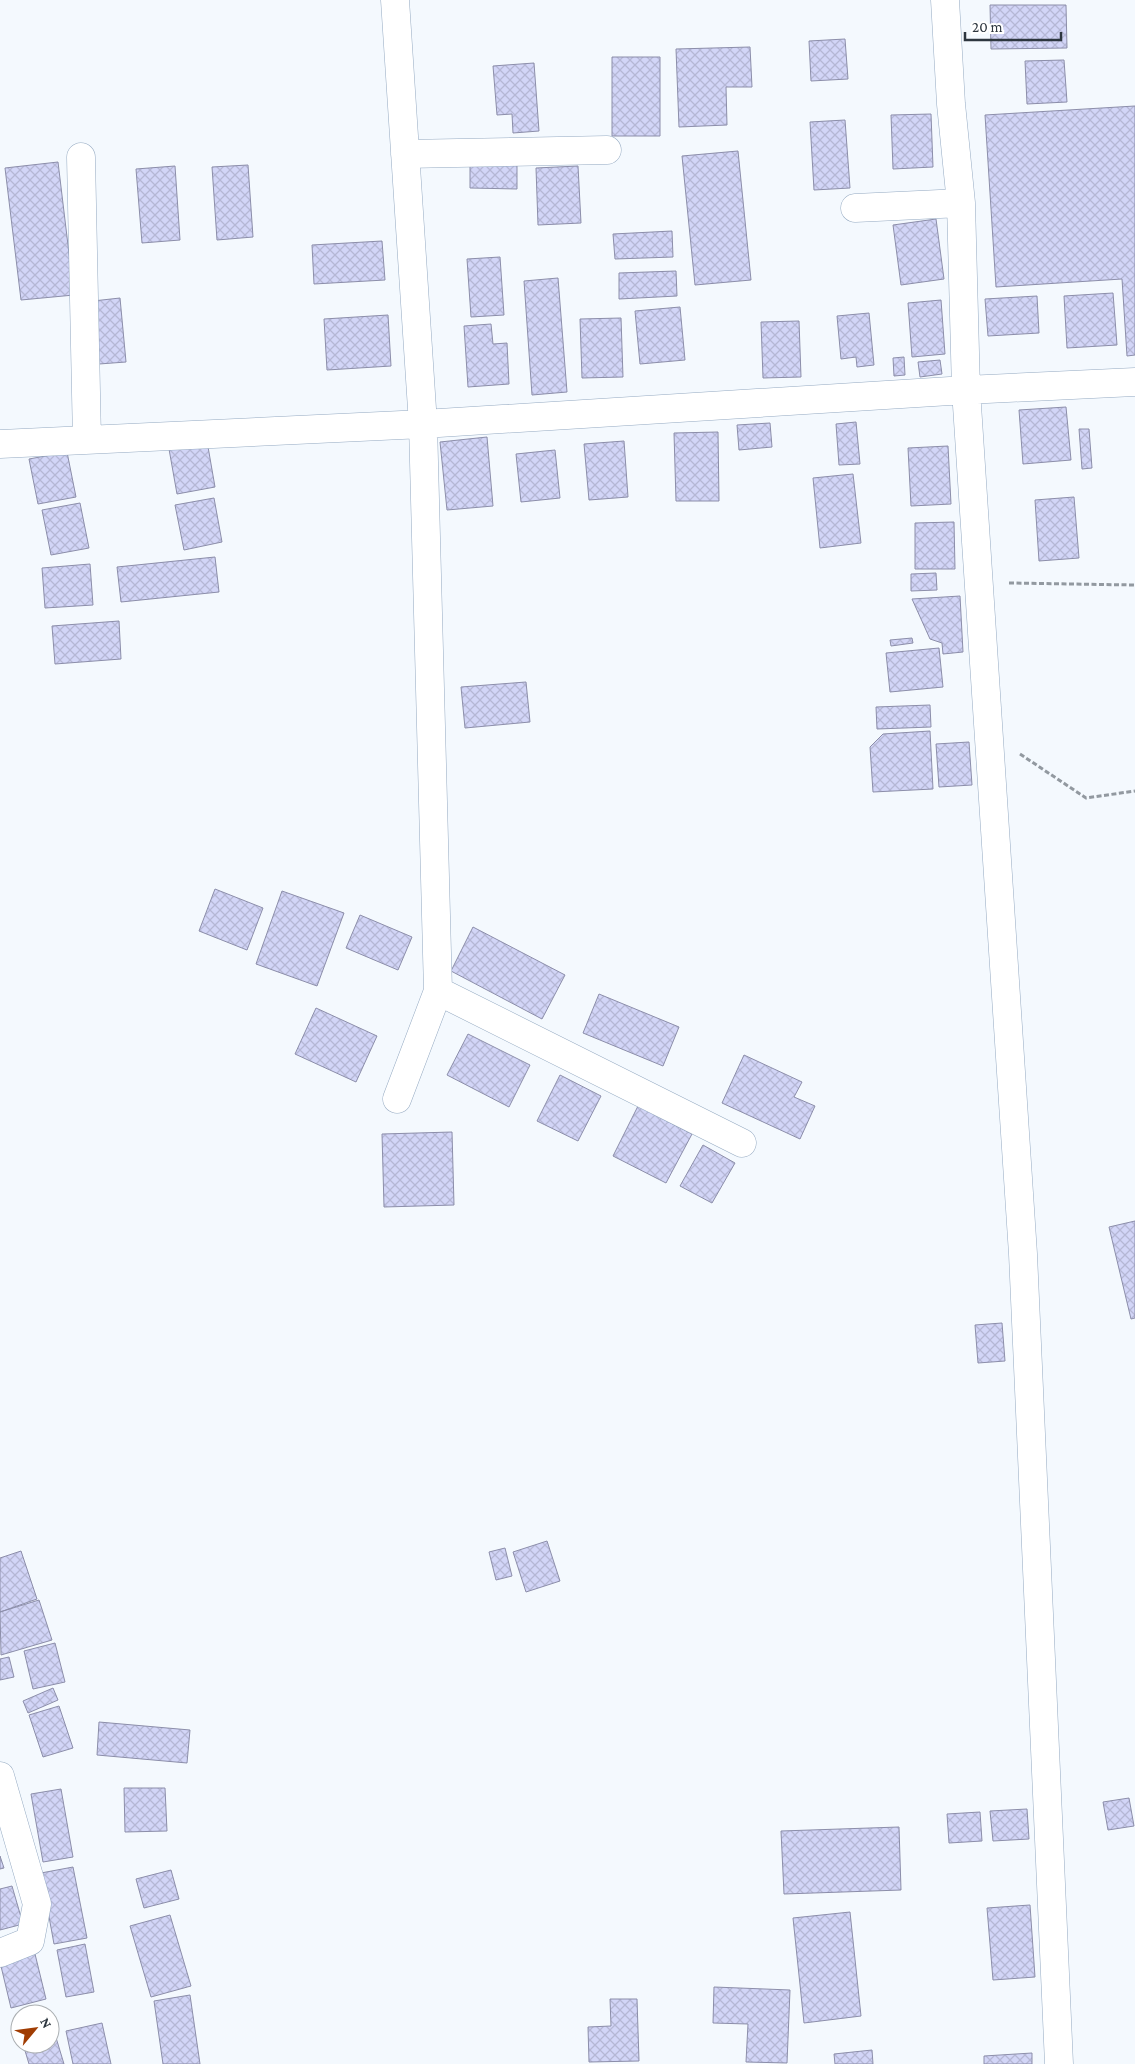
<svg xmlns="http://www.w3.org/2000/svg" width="1135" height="2064" viewBox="0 0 1135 2064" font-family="'Crimson Pro',serif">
	<defs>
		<pattern id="building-cross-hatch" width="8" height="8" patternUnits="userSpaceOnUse" patternTransform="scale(1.25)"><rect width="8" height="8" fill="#d2d5f7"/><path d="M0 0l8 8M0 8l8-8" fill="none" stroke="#b5b7d5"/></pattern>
	</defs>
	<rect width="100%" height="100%" fill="#f4f9fe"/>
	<path fill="url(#building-cross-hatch)" stroke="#8c8eaa" d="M 990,5 L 1066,5 L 1067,48 L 991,49 Z
		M 845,39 L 848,79 L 811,81 L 809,41 Z
		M 750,47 L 752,87 L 726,87 L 727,125 L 679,127 L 676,49 Z
		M 612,57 L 660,57 L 660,136 L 612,136 Z
		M 1064,60 L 1067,102 L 1027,104 L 1025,61 Z
		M 534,63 L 539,131 L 513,133 L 512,114 L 497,115 L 493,66 Z
		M 1135,106 L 1135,355 L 1127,356 L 1122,279 L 996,287 L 985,115 Z
		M 931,114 L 933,167 L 893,169 L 891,115 Z
		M 845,120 L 850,188 L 814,190 L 810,122 Z
		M 738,151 L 751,280 L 695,285 L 682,156 Z
		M 470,160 L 517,160 L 517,189 L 470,188 Z
		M 58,162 L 74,295 L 21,300 L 5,168 Z
		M 248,165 L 253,237 L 217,240 L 212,167 Z
		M 175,166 L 180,240 L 142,243 L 136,169 Z
		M 578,166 L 581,223 L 538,225 L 536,168 Z
		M 936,219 L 944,279 L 901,285 L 893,225 Z
		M 672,231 L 673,257 L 615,259 L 613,234 Z
		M 382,241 L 385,280 L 314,284 L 312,245 Z
		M 500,257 L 504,315 L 471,317 L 467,259 Z
		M 676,271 L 677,296 L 619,299 L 619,273 Z
		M 558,278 L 567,392 L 532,395 L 524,281 Z
		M 1113,293 L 1117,345 L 1067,348 L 1064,296 Z
		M 1037,296 L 1039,333 L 988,336 L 985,299 Z
		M 120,298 L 126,362 L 99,364 L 93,301 Z
		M 941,300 L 945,354 L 912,357 L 908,303 Z
		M 680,307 L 685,360 L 640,364 L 635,311 Z
		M 869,313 L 874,365 L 857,367 L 856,357 L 841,359 L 837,316 Z
		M 388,315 L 391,366 L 327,370 L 324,319 Z
		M 621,318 L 623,377 L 582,378 L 580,319 Z
		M 799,321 L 801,377 L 763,378 L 761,322 Z
		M 491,324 L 493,344 L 507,343 L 509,384 L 468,387 L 464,326 Z
		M 904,357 L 905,375 L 894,376 L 893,358 Z
		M 940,360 L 942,374 L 920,377 L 918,362 Z
		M 1066,407 L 1071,460 L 1023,464 L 1019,410 Z
		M 856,422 L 860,464 L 839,465 L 836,424 Z
		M 770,423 L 772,447 L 739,450 L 737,425 Z
		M 1079,429 L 1089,429 L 1092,468 L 1082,469 Z
		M 718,432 L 719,501 L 676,501 L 674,433 Z
		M 487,437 L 493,506 L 447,510 L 440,442 Z
		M 207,441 L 215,487 L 177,494 L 169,449 Z
		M 624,441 L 628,497 L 589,500 L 584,444 Z
		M 948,446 L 951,504 L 911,506 L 908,448 Z
		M 555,450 L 560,498 L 521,502 L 516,454 Z
		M 67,452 L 76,497 L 38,504 L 29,459 Z
		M 853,474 L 861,543 L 820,548 L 813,478 Z
		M 1074,497 L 1079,558 L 1039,561 L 1035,500 Z
		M 214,498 L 222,542 L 184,550 L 175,505 Z
		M 80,503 L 89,548 L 51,555 L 42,510 Z
		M 954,522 L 955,569 L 915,569 L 915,523 Z
		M 215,557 L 219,592 L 121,602 L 117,567 Z
		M 90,564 L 93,605 L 45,608 L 42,568 Z
		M 936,573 L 937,590 L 911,591 L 911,574 Z
		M 960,596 L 963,652 L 943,654 L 942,643 L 930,639 L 912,599 Z
		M 119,621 L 121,659 L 55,664 L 52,626 Z
		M 912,638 L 913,643 L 891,646 L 890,640 Z
		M 939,648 L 943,687 L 890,692 L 886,653 Z
		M 526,682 L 530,722 L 465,728 L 461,687 Z
		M 930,705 L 931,727 L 877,729 L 876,707 Z
		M 930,731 L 933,789 L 873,792 L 870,747 L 883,734 Z
		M 969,742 L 972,785 L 939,787 L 936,744 Z
		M 215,889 L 263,908 L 247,950 L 199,931 Z
		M 282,891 L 344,913 L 317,986 L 256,964 Z
		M 360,915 L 412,937 L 398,970 L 346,948 Z
		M 473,927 L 565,975 L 542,1019 L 451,971 Z
		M 599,994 L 679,1027 L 663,1066 L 583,1033 Z
		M 316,1008 L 377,1036 L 356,1082 L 295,1054 Z
		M 468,1034 L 530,1065 L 509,1107 L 447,1075 Z
		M 744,1055 L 802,1082 L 794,1097 L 815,1106 L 800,1139 L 722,1103 Z
		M 560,1075 L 601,1096 L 578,1141 L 537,1121 Z
		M 638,1106 L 692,1134 L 666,1183 L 613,1156 Z
		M 452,1132 L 454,1205 L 384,1207 L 382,1134 Z
		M 703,1145 L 735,1163 L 712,1203 L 680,1186 Z
		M 1135,1221 L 1135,1318 L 1131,1319 L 1109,1227 Z
		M 1002,1323 L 1005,1361 L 978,1363 L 975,1325 Z
		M 547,1541 L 560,1581 L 526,1592 L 513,1552 Z
		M 505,1548 L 512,1576 L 496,1580 L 489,1552 Z
		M 21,1551 L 37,1599 L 0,1612 L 0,1558 Z
		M 39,1600 L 52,1640 L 1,1655 L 0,1612 Z
		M 55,1643 L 65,1682 L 33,1689 L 24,1651 Z
		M 9,1657 L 14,1677 L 0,1680 L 0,1659 Z
		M 53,1688 L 58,1700 L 28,1713 L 23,1701 Z
		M 59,1706 L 73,1748 L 43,1757 L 29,1715 Z
		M 99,1722 L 190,1730 L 187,1763 L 97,1755 Z
		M 124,1788 L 165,1788 L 167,1831 L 125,1832 Z
		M 61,1789 L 73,1857 L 43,1862 L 31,1794 Z
		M 1129,1798 L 1134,1826 L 1108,1830 L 1103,1802 Z
		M 1027,1809 L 1029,1839 L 993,1841 L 990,1811 Z
		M 980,1812 L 982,1841 L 949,1843 L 947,1814 Z
		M 899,1827 L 901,1890 L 784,1894 L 781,1831 Z
		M 0,1856 L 4,1868 L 0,1869 Z
		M 73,1867 L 87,1938 L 54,1944 L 41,1873 Z
		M 171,1870 L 179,1899 L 144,1908 L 136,1879 Z
		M 12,1886 L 23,1924 L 0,1930 L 0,1889 Z
		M 1030,1905 L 1035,1977 L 993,1980 L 987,1908 Z
		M 850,1912 L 861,2016 L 804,2023 L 793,1918 Z
		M 170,1915 L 191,1986 L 151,1997 L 130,1926 Z
		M 85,1944 L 94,1992 L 66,1997 L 57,1950 Z
		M 35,1954 L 46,1999 L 11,2008 L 0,1962 Z
		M 714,1987 L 790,1990 L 787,2063 L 746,2062 L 748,2024 L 713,2023 Z
		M 190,1995 L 200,2064 L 163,2064 L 154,2001 Z
		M 610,1999 L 637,1999 L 639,2061 L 589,2062 L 588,2027 L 611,2026 Z
		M 102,2023 L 111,2064 L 73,2064 L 66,2031 Z
		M 54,2031 L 64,2064 L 29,2064 L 23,2044 L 50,2044 L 50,2033 Z
		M 872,2050 L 873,2064 L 835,2064 L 834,2054 Z
		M 1032,2053 L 1032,2064 L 984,2064 L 984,2056 Z"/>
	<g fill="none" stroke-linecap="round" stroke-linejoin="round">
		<defs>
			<path id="minor" d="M 395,0 L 423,424 L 438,991 L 742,1143
				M 945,0 L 951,104 L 961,203 L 966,390 L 1023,1254 L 1059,2064
				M 405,154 L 607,150
				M 81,157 L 87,440
				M 855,208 L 961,203
				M 0,444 L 423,424 L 966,390 L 1135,382
				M 397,1099 L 438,991
				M 0,1776 L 37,1904 L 30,1941 L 0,1953"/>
		</defs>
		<use href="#minor" stroke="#95aac2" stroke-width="29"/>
		<path stroke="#9299a0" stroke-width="3" stroke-dasharray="5 2.5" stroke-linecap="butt" d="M 1009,583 L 1135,585
			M 1020,754 L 1086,798 L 1135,791"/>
		<use href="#minor" stroke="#fff" stroke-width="28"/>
	</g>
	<g transform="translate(35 2029) rotate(61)"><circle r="24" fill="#ffffff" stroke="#abafb2"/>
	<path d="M0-4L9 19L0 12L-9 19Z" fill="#a03d03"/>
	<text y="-8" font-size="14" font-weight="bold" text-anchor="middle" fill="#2d363f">N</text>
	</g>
	<path d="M965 32v8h96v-8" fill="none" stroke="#2d363f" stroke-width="2.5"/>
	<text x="972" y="32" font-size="15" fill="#2d363f" stroke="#ffffff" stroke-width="4" paint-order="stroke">20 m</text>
</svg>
